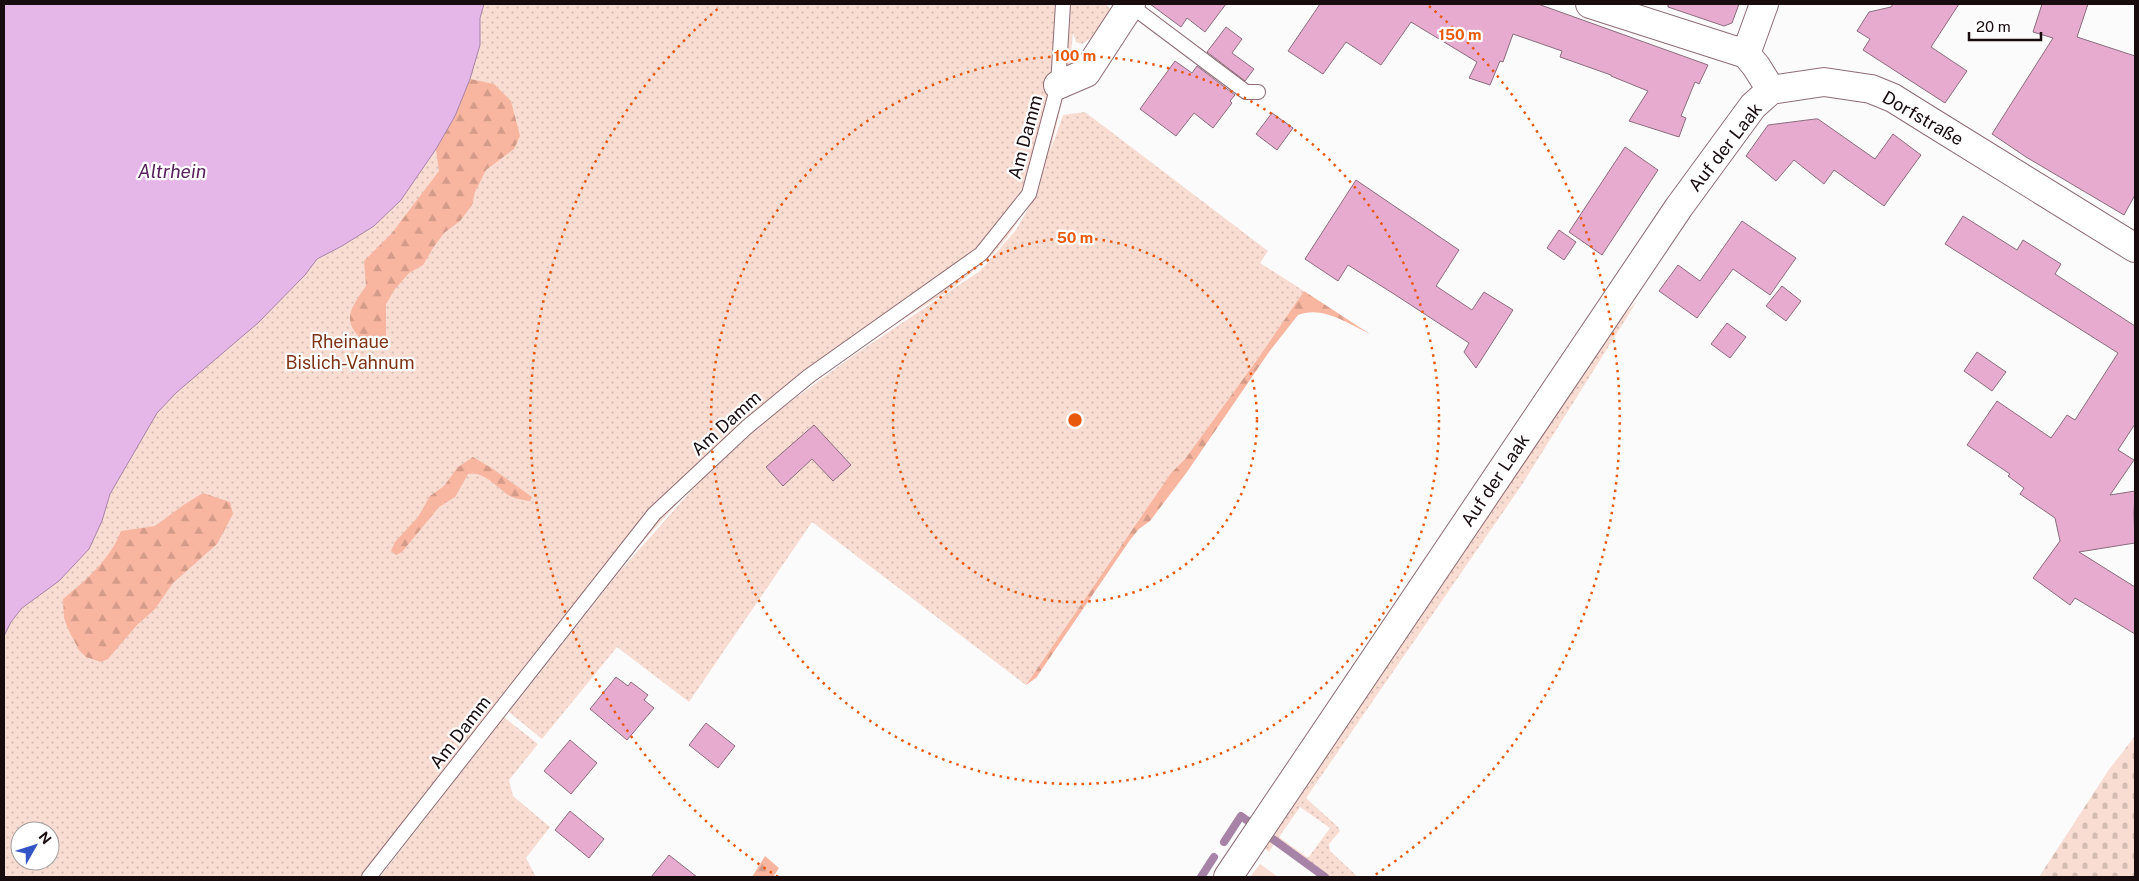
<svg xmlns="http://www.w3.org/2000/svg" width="2139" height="881" viewBox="0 0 2139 881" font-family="'Public Sans',sans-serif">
	<defs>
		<pattern id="grass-dots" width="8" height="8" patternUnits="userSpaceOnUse" patternTransform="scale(1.25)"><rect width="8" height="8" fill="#f9dcd2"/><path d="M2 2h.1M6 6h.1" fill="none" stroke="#d5bcb3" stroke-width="1.8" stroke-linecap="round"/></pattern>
		<pattern id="forest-firs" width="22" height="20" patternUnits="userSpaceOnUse" patternTransform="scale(1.25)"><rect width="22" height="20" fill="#f8b6a0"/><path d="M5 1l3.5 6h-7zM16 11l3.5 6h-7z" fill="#d49b89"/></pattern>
		<pattern id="cemetery-stones" width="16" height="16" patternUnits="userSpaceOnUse" patternTransform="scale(1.25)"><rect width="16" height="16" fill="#f9dcd2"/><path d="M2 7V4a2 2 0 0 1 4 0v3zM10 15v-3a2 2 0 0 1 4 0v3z" fill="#d5bcb3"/></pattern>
	</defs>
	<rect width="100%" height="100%" fill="#fbfbfb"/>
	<path fill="url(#grass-dots)" fill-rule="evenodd" d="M 4,4 L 1108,4 L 1107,6 L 1114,12 L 1097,34 L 1082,44 L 1076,42 L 1073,33 L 1069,73 L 1050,152 L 1063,115 L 1085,112 L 1268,251 L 1260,263 L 1304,291 L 1259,357 L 1185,459 L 1171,473 L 1026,685 L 812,522 L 689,702 L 617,647 L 542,739 L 509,712 L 620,571 L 700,481 L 770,417 L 854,355 L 980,271 L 1016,230 L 1037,193 L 1041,181 L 1028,206 L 1008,236 L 991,256 L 953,288 L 856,349 L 722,454 L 627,559 L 375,877 L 4,877 ZM 20,831 L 50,831 L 50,861 L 20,861 Z
		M 1637,301 L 1521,486 L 1306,798 L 1338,827 L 1340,831 L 1329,844 L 1330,851 L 1358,877 L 1319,877 L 1274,844 L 1269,852 L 1262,846 L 1615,324 ZM 1300,807 L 1330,828 L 1308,858 L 1279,837 Z
		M 504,717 L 538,744 L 509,780 L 513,796 L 550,827 L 526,858 L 536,877 L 380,877 Z"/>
	<path fill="url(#forest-firs)" d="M 470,79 L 494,84 L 511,101 L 520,136 L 514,149 L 486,170 L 475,192 L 472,205 L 460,221 L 444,233 L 433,248 L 423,265 L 409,273 L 395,289 L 386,304 L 386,336 L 376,343 L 367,344 C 341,322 348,312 366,286 L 364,261 L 392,233 L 439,171 L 436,149 L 455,116 Z
		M 1304,291 L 1370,334 C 1349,324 1322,305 1298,315 L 1269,352 L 1187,472 L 1150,521 L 1139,529 L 1130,540 L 1036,678 L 1026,685 L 1171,473 L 1185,459 L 1259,357 Z
		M 473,457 L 493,469 L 532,497 L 530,501 C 524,500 516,499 510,496 C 498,489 484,470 468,474 L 455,497 L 439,507 L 402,552 L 396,555 L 391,551 L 395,542 L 418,517 L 430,496 L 444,486 L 458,467 Z
		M 203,493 L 230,502 L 233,514 L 217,544 L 173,583 L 155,609 L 137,625 L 108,659 L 101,662 L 86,657 L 79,650 L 68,629 L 64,618 L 63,599 C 86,580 110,560 121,531 L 155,526 L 185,504 Z
		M 765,856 L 779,868 L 773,877 L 752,877 Z"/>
	<path fill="url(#cemetery-stones)" d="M 2135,736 L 2135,877 L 2039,877 L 2108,771 Z"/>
	<path fill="#f9dcd2" d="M 1260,864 L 1278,877 L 1250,877 Z"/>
	<path fill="#e4b7e8" stroke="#a784a7" d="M 4,4 L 484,4 L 480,18 L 480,45 L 470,79 L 455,116 L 436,149 L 401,200 L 374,226 L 342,246 L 317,259 L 305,275 L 258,323 L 177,392 L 157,413 L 110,494 L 102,521 L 89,549 L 59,581 L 22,608 L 11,622 L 4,636 Z"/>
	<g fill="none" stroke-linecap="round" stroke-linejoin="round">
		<path stroke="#a784a7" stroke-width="8" d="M 1224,842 L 1241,816 L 1325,877
			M 1201,877 L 1214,857"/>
	</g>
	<path fill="#e6abce" stroke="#8b6d7e" d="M 1150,4 L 1226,4 L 1205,32 L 1187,18 L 1181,27 Z
		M 1320,4 L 1538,4 L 1708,65 L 1699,84 L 1695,82 L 1681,116 L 1686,118 L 1679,137 L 1629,121 L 1648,91 L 1611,76 L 1611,75 L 1560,57 L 1562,51 L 1513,34 L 1503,62 L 1500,61 L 1490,85 L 1469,78 L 1477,62 L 1411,22 L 1381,65 L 1346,42 L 1323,74 L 1288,51 Z
		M 1668,4 L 1739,4 L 1732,23 L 1724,26 L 1668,7 Z
		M 1893,4 L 1959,4 L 1931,47 L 1967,71 L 1945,103 L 1863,50 L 1870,39 L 1857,31 L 1869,12 L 1891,7 Z
		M 2042,4 L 2088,4 L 2077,37 L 2135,56 L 2135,195 L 2124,215 L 2026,157 L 1992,134 L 2053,38 L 2033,32 Z
		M 1226,27 L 1242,39 L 1232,53 L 1254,69 L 1245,81 L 1207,52 Z
		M 1175,61 L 1192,73 L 1197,66 L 1235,95 L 1230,101 L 1232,103 L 1213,128 L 1194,113 L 1176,136 L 1140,109 Z
		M 1272,113 L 1293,128 L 1277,150 L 1256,134 Z
		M 1815,119 L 1818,119 L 1875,159 L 1893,134 L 1921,155 L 1884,206 L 1834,170 L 1824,184 L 1794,160 L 1776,181 L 1746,156 L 1768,125 Z
		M 1625,147 L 1658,170 L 1602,255 L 1569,232 Z
		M 1356,180 L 1459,250 L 1436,286 L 1472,310 L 1484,292 L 1513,310 L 1476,368 L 1464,352 L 1469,343 L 1394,294 L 1348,265 L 1338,281 L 1305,259 Z
		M 1963,216 L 2017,250 L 2023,240 L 2061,264 L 2055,274 L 2135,326 L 2135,424 L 2118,450 L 2134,460 L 2110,495 L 2135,491 L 2134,514 L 2135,543 L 2079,552 L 2135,587 L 2135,634 L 2075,598 L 2070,605 L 2033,578 L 2060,541 L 2055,518 L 2020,494 L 2024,488 L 2008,476 L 2010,474 L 1967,445 L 1997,401 L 2051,438 L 2067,415 L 2075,420 L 2118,353 L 1945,244 Z
		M 1742,221 L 1796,258 L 1770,295 L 1733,269 L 1697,318 L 1659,291 L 1678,265 L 1700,281 Z
		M 1559,230 L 1576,242 L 1564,260 L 1547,248 Z
		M 1782,286 L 1801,301 L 1786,321 L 1766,306 Z
		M 1727,323 L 1746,337 L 1730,358 L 1711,344 Z
		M 1977,352 L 2006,372 L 1992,391 L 1964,371 Z
		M 814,425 L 851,465 L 833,481 L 812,459 L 783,486 L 766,467 Z
		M 616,677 L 628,686 L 631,682 L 648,695 L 644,700 L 654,708 L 627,740 L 590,709 Z
		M 706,723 L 735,746 L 718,768 L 689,745 Z
		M 570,740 L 597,763 L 571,794 L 544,771 Z
		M 570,811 L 604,839 L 589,858 L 555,830 Z
		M 669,855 L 697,877 L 651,877 Z"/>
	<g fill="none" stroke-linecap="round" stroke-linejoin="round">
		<defs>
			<path id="lane" d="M 1130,5 L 1246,92 L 1258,92
				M 369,877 L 654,514 L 747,427 L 809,376 L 981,254 L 1029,194 L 1058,85 L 1063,4"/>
			<path id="street" d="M 1590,4 L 1746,54 L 1756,66 L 1771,90
				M 1746,54 L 1764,4
				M 1058,85 L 1086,73 L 1131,4"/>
			<path id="secondary" d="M 1228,877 L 1679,207 L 1753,106 L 1771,90 L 1824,82 L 1871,89 L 1893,98 L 1925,118 L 2135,248"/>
		</defs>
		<use href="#lane" stroke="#8e6c74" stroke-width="16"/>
		<use href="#street" stroke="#8e6c74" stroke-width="30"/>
		<use href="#secondary" stroke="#8e6c74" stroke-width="30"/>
		<use href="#lane" stroke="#fff" stroke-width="14"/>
		<use href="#street" stroke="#fff" stroke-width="28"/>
		<use href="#secondary" stroke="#fff" stroke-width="28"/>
	</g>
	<g fill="none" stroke="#e8590c" stroke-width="2.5" stroke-dasharray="2.5 5">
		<circle cx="1075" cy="420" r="182"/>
		<circle cx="1075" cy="420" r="364"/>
		<path d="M778 877A545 545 0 0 1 721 6M1429 6A545 545 0 0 1 1372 877"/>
	</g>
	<g text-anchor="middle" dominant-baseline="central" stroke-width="4.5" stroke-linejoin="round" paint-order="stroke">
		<g font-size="18" fill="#180c0f" stroke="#fff">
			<text transform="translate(1923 118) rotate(30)">Dorfstraße</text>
			<text transform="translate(1025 137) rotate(-75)">Am Damm</text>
			<text transform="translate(1725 147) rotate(-52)">Auf der Laak</text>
			<text transform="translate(726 423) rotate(-42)">Am Damm</text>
			<text transform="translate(1495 480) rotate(-56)">Auf der Laak</text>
			<text transform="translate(460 732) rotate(-52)">Am Damm</text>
		</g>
		<g font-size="18" fill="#7f3317" stroke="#fff">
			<text x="350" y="341">Rheinaue<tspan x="350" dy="21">Bislich-Vahnum</tspan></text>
		</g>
		<g font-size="19" font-style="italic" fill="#58235d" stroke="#fff">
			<text x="172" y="171">Altrhein</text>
		</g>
	</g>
	<circle cx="1075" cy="420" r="8" fill="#e8590c" stroke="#fff" stroke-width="2.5"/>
	<g font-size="15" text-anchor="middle" font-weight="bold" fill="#e8590c" stroke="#fff" stroke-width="4.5" stroke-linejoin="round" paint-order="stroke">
		<text x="1460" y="40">150 m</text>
		<text x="1075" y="61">100 m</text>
		<text x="1075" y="243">50 m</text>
	</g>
	<rect width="2139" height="881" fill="none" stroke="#180c0f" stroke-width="10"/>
	<g transform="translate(35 846) rotate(51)"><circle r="24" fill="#ffffff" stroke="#a39e9f"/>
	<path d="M0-4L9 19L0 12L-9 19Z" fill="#3354c5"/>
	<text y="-8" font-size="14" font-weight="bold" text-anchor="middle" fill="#180c0f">N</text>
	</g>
	<path d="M1969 32v8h72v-8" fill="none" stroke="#180c0f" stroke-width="2.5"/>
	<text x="1976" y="32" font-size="15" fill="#180c0f" stroke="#ffffff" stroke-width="4" paint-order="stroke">20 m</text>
</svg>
